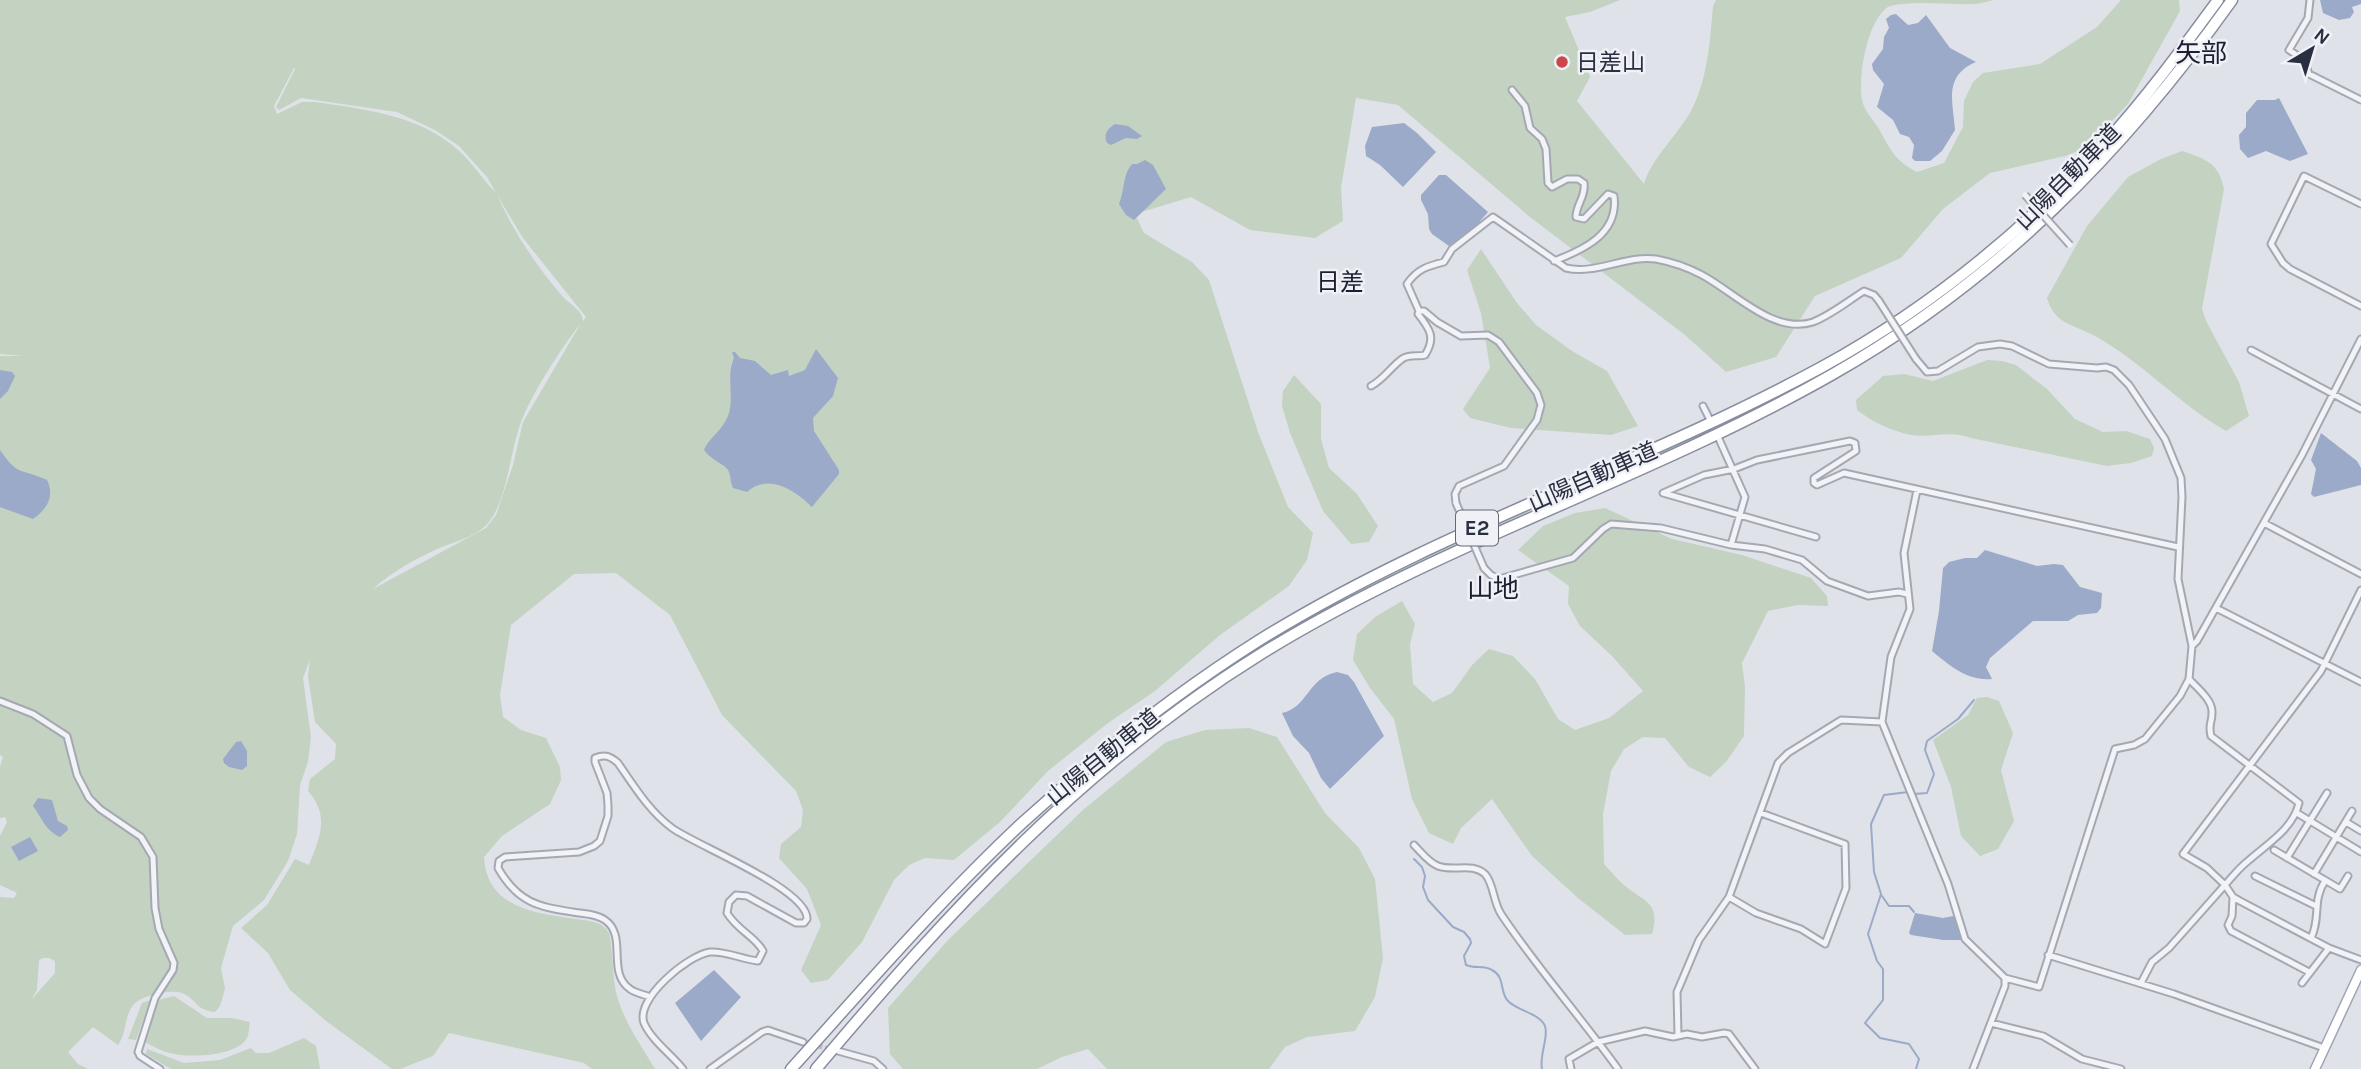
<svg xmlns="http://www.w3.org/2000/svg" width="2361" height="1069" viewBox="0 0 2361 1069" font-family="Karla,'Noto Sans JP',sans-serif">
	<rect width="100%" height="100%" fill="#e0e2e9"/>
	<path fill="#c3d2c1" fill-rule="evenodd" d="M 0,0 L 1620,0 L 1590,12 L 1565,17 L 1590,77 L 1577,101 L 1644,184 C 1653,155 1679,135 1693,107 C 1708,76 1710,40 1713,6 L 1716,0 L 1993,0 C 1986,2 1979,4 1972,4 C 1947,5 1913,0 1890,6 C 1867,16 1855,86 1864,106 C 1867,114 1874,121 1879,129 C 1891,150 1894,160 1917,172 L 1944,163 L 1963,127 L 1964,101 L 1973,82 L 1983,73 L 2040,64 L 2097,27 L 2121,0 L 2179,0 L 2180,11 L 2128,104 L 2086,148 L 2065,156 L 1990,173 L 1943,209 L 1901,258 L 1815,296 L 1776,357 L 1726,372 L 1685,335 L 1530,217 L 1398,105 L 1356,98 L 1341,188 L 1343,221 L 1315,238 L 1250,230 L 1191,197 L 1135,214 L 1144,233 L 1192,262 L 1209,280 L 1258,432 L 1288,507 L 1313,533 L 1307,560 L 1289,586 L 1220,635 L 1155,691 L 1108,723 L 1048,771 L 1000,822 L 954,860 L 925,858 L 909,865 L 894,880 L 862,942 L 828,980 L 811,983 L 801,970 L 821,925 L 807,889 L 779,858 L 781,844 L 801,827 L 803,810 L 796,791 L 722,715 L 670,615 L 616,573 L 574,574 L 511,625 L 500,695 L 503,717 L 521,730 L 546,738 L 560,767 L 561,780 L 550,804 L 502,836 L 484,857 C 487,908 534,913 576,919 C 588,921 603,921 609,933 C 612,940 613,980 616,992 C 622,1019 641,1045 655,1069 L 592,1069 L 584,1063 L 449,1033 L 433,1056 L 400,1069 L 392,1069 L 326,1021 L 290,990 L 268,953 L 241,928 L 267,905 L 295,859 L 309,865 C 320,837 330,816 308,791 L 310,779 L 335,759 L 336,744 L 315,722 L 308,676 L 310,660 L 303,678 L 311,737 L 308,762 L 300,785 L 297,834 L 288,861 L 264,900 L 233,926 L 221,968 L 225,989 L 220,1006 L 215,1012 C 195,1010 197,999 182,993 C 171,989 143,995 134,1004 C 124,1015 127,1033 118,1045 L 93,1027 L 68,1052 L 78,1064 L 88,1069 L 0,1069 L 0,897 L 14,898 L 17,893 L 0,885 L 0,836 L 7,822 L 5,817 L 0,818 L 0,767 L 3,757 L 0,755 L 0,356 L 24,356 L 0,354 ZM 294,68 L 295,69 L 276,107 L 279,110 L 301,98 L 397,112 L 435,130 L 459,146 L 487,177 L 496,193 C 483,180 472,162 457,149 C 419,115 363,109 315,102 L 302,102 L 277,114 L 274,106 ZM 497,195 L 523,238 L 586,317 L 583,321 C 582,310 571,305 563,297 C 537,267 513,231 497,195 ZM 581,323 L 523,422 L 513,465 L 496,515 L 486,528 L 373,589 C 390,573 415,559 437,549 C 453,542 477,537 489,522 C 507,499 510,453 520,425 C 530,396 562,347 581,323 ZM 43,958 L 49,958 L 55,961 L 55,973 L 31,1000 L 37,990 L 39,960 Z
		M 2182,151 C 2206,159 2219,163 2224,189 L 2202,309 L 2207,323 L 2239,382 L 2249,416 L 2226,431 C 2179,404 2142,362 2095,336 C 2073,324 2055,325 2047,298 L 2087,226 L 2128,177 L 2161,159 Z
		M 1481,249 L 1517,303 L 1536,325 L 1572,351 L 1607,371 L 1638,426 L 1611,435 L 1511,428 L 1470,418 L 1463,409 L 1490,368 L 1481,313 L 1467,270 Z
		M 1987,360 L 2002,361 L 2016,365 L 2047,389 L 2075,419 L 2103,432 L 2126,431 L 2150,439 L 2154,448 L 2152,456 L 2131,463 L 2107,466 L 1971,438 C 1949,430 1933,438 1911,435 C 1891,431 1873,422 1857,410 L 1856,400 L 1883,376 L 1904,374 L 1933,381 Z
		M 1294,375 L 1321,404 L 1321,439 L 1329,468 L 1357,494 L 1378,526 L 1369,542 L 1351,544 L 1323,511 L 1290,433 L 1282,406 L 1283,391 Z
		M 1605,508 L 1672,539 L 1742,555 L 1811,578 L 1827,596 L 1828,606 L 1798,605 L 1768,611 L 1742,663 L 1745,687 L 1744,736 L 1726,762 L 1710,777 L 1689,767 L 1665,738 L 1643,737 L 1624,749 L 1611,771 L 1603,814 L 1604,864 C 1611,871 1617,879 1624,885 C 1644,902 1661,902 1652,934 L 1625,935 L 1578,898 L 1532,856 L 1492,799 L 1461,828 L 1453,844 L 1429,833 L 1412,799 L 1394,719 L 1370,688 L 1353,660 L 1357,634 L 1375,617 L 1402,601 L 1415,624 L 1410,644 L 1413,684 L 1433,702 L 1452,693 L 1473,664 L 1489,649 L 1513,656 L 1535,679 L 1558,719 L 1575,730 L 1609,718 L 1643,691 L 1612,656 L 1580,626 L 1568,604 L 1569,586 L 1518,550 L 1543,526 L 1575,513 Z
		M 1987,697 L 1999,701 L 2013,733 L 2001,770 L 2014,821 L 1998,849 L 1980,856 L 1961,836 L 1951,787 L 1933,740 L 1968,715 L 1977,698 Z
		M 1249,728 L 1277,737 L 1325,813 L 1359,848 L 1375,879 L 1383,958 L 1375,997 L 1355,1031 L 1307,1037 L 1285,1047 L 1269,1069 L 1107,1069 L 1088,1049 L 1062,1057 L 1037,1069 L 903,1069 L 890,1054 L 888,1008 L 948,940 L 1032,859 L 1084,809 L 1166,742 L 1205,730 Z
		M 174,996 L 207,1018 L 232,1018 L 250,1022 C 249,1027 249,1034 247,1038 C 236,1057 188,1058 170,1053 C 161,1051 153,1046 145,1042 L 158,1000 Z
		M 150,1000 L 136,1040 L 128,1039 L 142,1003 Z
		M 304,1038 L 316,1046 L 320,1069 L 171,1069 L 146,1054 L 147,1049 L 184,1063 L 220,1060 L 251,1048 L 256,1053 L 269,1053 Z"/>
	<path fill="#9baac8" d="M 2320,0 L 2361,0 L 2361,4 L 2352,7 L 2354,12 L 2350,18 L 2339,20 L 2323,13 Z
		M 1896,14 L 1908,25 L 1918,23 L 1926,15 L 1950,48 L 1976,62 C 1943,76 1953,102 1955,130 L 1942,151 L 1930,161 L 1915,161 L 1912,158 L 1914,145 L 1909,137 L 1900,134 L 1893,120 L 1877,107 L 1884,84 L 1873,70 L 1872,64 L 1883,49 L 1884,37 L 1889,28 L 1886,19 L 1891,15 Z
		M 2279,98 L 2308,154 L 2290,161 L 2266,151 L 2248,158 L 2240,149 L 2239,135 L 2246,127 L 2246,113 L 2257,100 L 2275,100 Z
		M 1404,123 L 1417,133 L 1436,152 L 1403,187 L 1380,165 L 1366,156 L 1365,146 L 1372,127 Z
		M 1115,124 L 1128,126 L 1142,136 L 1137,139 L 1126,138 L 1111,145 L 1107,143 C 1103,134 1108,128 1115,124 Z
		M 1145,160 L 1153,165 L 1166,189 L 1134,220 L 1126,215 L 1119,204 C 1125,190 1122,176 1132,164 L 1137,164 Z
		M 1439,175 L 1446,175 L 1488,212 L 1475,227 L 1449,246 L 1432,234 L 1429,229 L 1428,214 L 1421,200 L 1421,195 Z
		M 816,349 L 838,378 L 833,396 L 813,418 L 814,431 L 839,470 L 839,474 L 812,507 C 794,489 768,473 747,492 L 733,488 C 730,482 731,475 728,470 C 723,463 712,461 704,450 C 711,435 723,431 729,413 C 734,394 726,376 734,358 L 732,352 L 735,352 L 740,358 L 755,361 L 771,375 L 788,370 L 789,376 L 805,370 Z
		M 0,370 L 12,372 L 15,376 L 8,391 L 0,399 Z
		M 2321,433 L 2357,461 L 2361,468 L 2361,485 L 2314,497 L 2311,494 L 2316,469 L 2311,460 Z
		M 0,450 C 19,478 22,468 47,480 C 55,496 47,509 33,519 L 0,507 Z
		M 1985,550 L 2037,566 L 2054,564 L 2063,565 L 2080,587 L 2102,593 L 2101,608 L 2097,613 L 2078,615 L 2068,621 L 2033,621 L 1990,658 L 1986,667 L 1992,679 C 1967,681 1950,666 1932,651 L 1939,611 L 1943,568 L 1949,562 L 1965,558 L 1977,558 Z
		M 1337,672 L 1348,675 L 1354,682 L 1384,736 L 1330,789 L 1321,778 L 1309,753 L 1293,736 L 1282,713 C 1309,707 1306,679 1337,672 Z
		M 241,741 L 247,751 L 247,766 L 242,770 L 229,767 L 224,763 L 223,759 L 236,742 Z
		M 38,798 L 52,800 L 58,821 L 67,826 L 68,830 L 60,837 C 45,830 42,818 33,806 Z
		M 30,837 L 38,851 L 19,861 L 11,847 Z
		M 1915,913 L 1943,918 L 1953,916 L 1955,918 L 1962,940 L 1943,940 L 1911,935 L 1909,933 Z
		M 714,970 L 741,997 L 701,1041 L 675,1003 Z"/>
	<g fill="none" stroke-linecap="round" stroke-linejoin="round">
		<path stroke="#9baac8" stroke-width="2" d="M 1908,792 L 1884,795 L 1871,824 L 1874,872 L 1881,894 L 1868,934 L 1877,961 L 1883,969 L 1883,1000 L 1865,1023 L 1880,1038 L 1909,1044 L 1919,1059 L 1916,1069
			M 1914,794 L 1927,793 L 1934,774 L 1925,750 L 1927,741 L 1958,719 L 1974,700
			M 1414,859 L 1422,867 L 1425,876 L 1423,887 L 1428,900 L 1453,927 L 1464,932 L 1470,939 L 1471,943 L 1464,956 L 1466,965 C 1475,969 1484,965 1492,970 C 1506,977 1499,994 1509,1002 C 1519,1011 1540,1014 1545,1026 C 1549,1037 1539,1055 1542,1069
			M 1882,896 L 1889,906 L 1909,906 L 1914,912"/>
		<path stroke="#bbbec7" stroke-width="5" stroke-dasharray="5 2.5" stroke-linecap="butt" d="M 803,1042 L 834,1050"/>
		<defs>
			<path id="minor" d="M 2310,0 L 2308,18 L 2289,50 L 2304,60 L 2309,74 L 2361,100
				M 1512,90 L 1525,106 L 1530,128 L 1542,139 L 1546,149 L 1548,183 L 1552,187 L 1567,179 L 1578,179 L 1584,183 C 1586,197 1576,204 1576,217 L 1584,219 L 1608,194 L 1614,196 C 1619,234 1583,250 1554,261
				M 2361,204 L 2304,176 L 2271,244 L 2283,263 L 2290,269 L 2361,306
				M 1419,311 L 1424,311 L 1437,322 L 1461,336 L 1488,335 L 1499,342 L 1537,393 L 1541,405 L 1537,420 L 1504,466 L 1459,486 L 1455,494 L 1456,503
				M 2251,350 L 2361,409
				M 1916,359 L 1927,372 L 1938,371 L 1978,347 L 2000,344 L 2012,346 L 2049,364 L 2097,368 L 2106,367 L 2114,370 L 2129,385 L 2165,439 L 2181,478 L 2182,497 L 2178,579 L 2192,646 L 2189,679 L 2180,696 L 2145,739 L 2134,745 L 2115,749 L 2039,987 L 2005,978 L 1965,939 L 1948,884 L 1882,722 L 1891,657 L 1910,609 L 1904,553 L 1917,490
				M 1371,386 C 1384,379 1391,367 1402,359 C 1409,354 1418,357 1425,355 C 1436,338 1430,329 1418,314 L 1419,311 L 1407,284 C 1417,269 1428,266 1444,262 L 1452,249 L 1493,217 L 1566,268 C 1596,275 1625,255 1656,259 C 1672,262 1687,267 1702,275 C 1734,292 1774,335 1813,322 C 1831,315 1848,301 1864,291 L 1874,295 L 1879,301
				M 1703,406 L 1709,418
				M 1719,439 L 1745,497 L 1731,545
				M 2264,523 L 2361,574
				M 1816,537 L 1663,493 L 1704,475 L 1734,469 L 1757,460 L 1850,441 L 1855,443 L 1856,451 L 1814,478 L 1814,483 L 1817,485 L 1844,473 L 2178,547
				M 1484,568 L 1491,575 L 1499,579 L 1573,558 L 1603,529 L 1611,524 L 1661,528 L 1731,545 L 1765,549 L 1802,560 L 1827,581 L 1868,596 L 1899,592 L 1907,594
				M 2216,608 L 2361,682
				M 2192,646 L 2197,641 L 2302,455 L 2361,339
				M 2189,679 C 2197,688 2213,700 2212,713 C 2212,724 2208,723 2211,736 L 2299,803 C 2293,829 2267,844 2248,861 C 2239,868 2232,877 2225,885 L 2233,897 L 2240,901 L 2329,948 L 2361,960
				M 0,701 L 33,714 L 67,736 L 77,775 L 89,798 L 100,809 L 141,837 L 153,857 L 155,908 L 159,929 L 174,963 L 173,970 L 155,998 L 138,1052 L 140,1056 L 160,1069
				M 2297,813 L 2361,852
				M 2346,822 L 2361,831
				M 1414,845 C 1422,853 1428,862 1438,866 C 1454,872 1472,862 1485,874 C 1494,884 1493,902 1501,914 C 1537,968 1580,1016 1618,1069
				M 2274,850 L 2340,889 L 2348,876
				M 2287,858 L 2327,793
				M 2314,874 L 2352,811
				M 2255,876 L 2316,906
				M 1729,897 L 1756,913 L 1801,929 L 1825,944 L 1846,888 L 1845,844 L 1761,813
				M 2233,897 L 2232,916 L 2228,925 L 2231,931 L 2309,972
				M 2311,938 C 2321,919 2312,900 2325,881
				M 2048,955 L 2174,994 L 2324,1048
				M 2141,983 L 2152,962 L 2169,948 L 2225,885 L 2207,868 L 2183,854 L 2321,671 L 2361,590
				M 2302,983 L 2329,948
				M 650,997 C 643,994 635,993 630,989 C 606,972 628,936 605,920 C 598,915 588,914 579,913 C 541,907 519,905 498,868 L 499,861 L 505,857 L 579,852 L 594,846 L 600,841 L 608,816 L 608,805 L 607,793 L 595,762 L 595,758 C 605,754 610,756 618,763 C 634,786 649,811 672,828 C 697,846 808,889 807,919 L 804,923 L 796,923 L 747,896 L 736,895 L 729,902 L 727,913 C 738,931 755,936 763,951 L 758,961 C 741,959 726,951 710,952 C 688,955 635,999 644,1023 C 652,1041 671,1054 683,1069
				M 1991,1023 L 2043,1036 L 2082,1059 L 2121,1069
				M 1678,1035 L 1677,992 L 1699,940 L 1729,897 L 1778,763 L 1788,753 L 1841,720 L 1882,722
				M 838,1051 L 874,1061 L 883,1069
				M 710,1069 L 762,1032 L 768,1030 L 803,1042
				M 1571,1069 L 1569,1059 L 1598,1042 L 1645,1031 L 1673,1037 L 1687,1034 L 1702,1037 L 1724,1033 L 1729,1034 L 1755,1069
				M 1973,1069 L 2005,986 L 2005,978"/>
			<path id="primary" d="M 2315,1069 L 2361,970"/>
			<path id="motorway" d="M 791,1069 C 866,986 939,901 1021,824 C 1095,757 1174,694 1258,641 C 1436,530 1638,467 1822,367 C 1928,309 2023,231 2105,143 C 2146,98 2182,49 2218,0
				M 816,1069 C 952,908 1083,764 1264,652 C 1445,541 1649,479 1833,374 C 1997,281 2123,153 2232,0"/>
		</defs>
		<use href="#minor" stroke="#a5a8b3" stroke-width="9"/>
		<use href="#primary" stroke="#9fa5b4" stroke-width="11"/>
		<use href="#motorway" stroke="#878d9f" stroke-width="13"/>
		<use href="#minor" stroke="#f2f3f7" stroke-width="5"/>
		<use href="#primary" stroke="#fff" stroke-width="8"/>
		<use href="#motorway" stroke="#fff" stroke-width="10"/>
		<defs>
			<path id="minor-bridge" d="M 2025,195 L 2070,245
				M 1879,301 L 1916,359
				M 1456,503 L 1484,568"/>
		</defs>
		<use href="#minor-bridge" stroke="#a5a8b3" stroke-width="9" stroke-linecap="butt"/>
		<use href="#minor-bridge" stroke="#f2f3f7" stroke-width="5"/>
	</g>
	<circle fill="#cb4748" stroke="#eff1f6" stroke-width="2.5" cx="1562" cy="62" r="7"/>
	<g text-anchor="middle" dominant-baseline="central" stroke-width="5" stroke-linejoin="round" paint-order="stroke">
		<rect fill="#eff1f6" stroke="#646877" stroke-width="2" x="1456" y="510.5" width="42" height="35" rx="5"/>
		<g font-size="21" font-weight="bold" fill="#292e40">
			<text x="1477" y="528">E2</text>
		</g>
		<g font-size="23" fill="#292e40" stroke="#eff1f6" text-anchor="start">
			<text x="1576" y="62">日差山</text>
		</g>
		<g font-size="23" fill="#292e40" stroke="#eff1f6">
			<text transform="translate(2068 177) rotate(-45)">山陽自動車道</text>
			<text transform="translate(1593 477) rotate(-24)">山陽自動車道</text>
			<text transform="translate(1103 757) rotate(-39)">山陽自動車道</text>
		</g>
		<g font-size="24" fill="#1b1f30" stroke="#eff1f6">
			<text x="1340" y="282">日差</text>
		</g>
		<g font-size="26" fill="#1b1f30" stroke="#eff1f6">
			<text x="2201" y="53">矢部</text>
			<text x="1493" y="588">山地</text>
		</g>
	</g>
	<g transform="translate(2312 49) rotate(38)" stroke="#eff1f6" stroke-width="5" paint-order="stroke">
	<path d="M0-5L12 26L0 18L-12 26Z" fill="#292e40"/>
	<text y="-10" font-size="19" font-weight="bold" text-anchor="middle" fill="#292e40">N</text>
	</g>
</svg>
